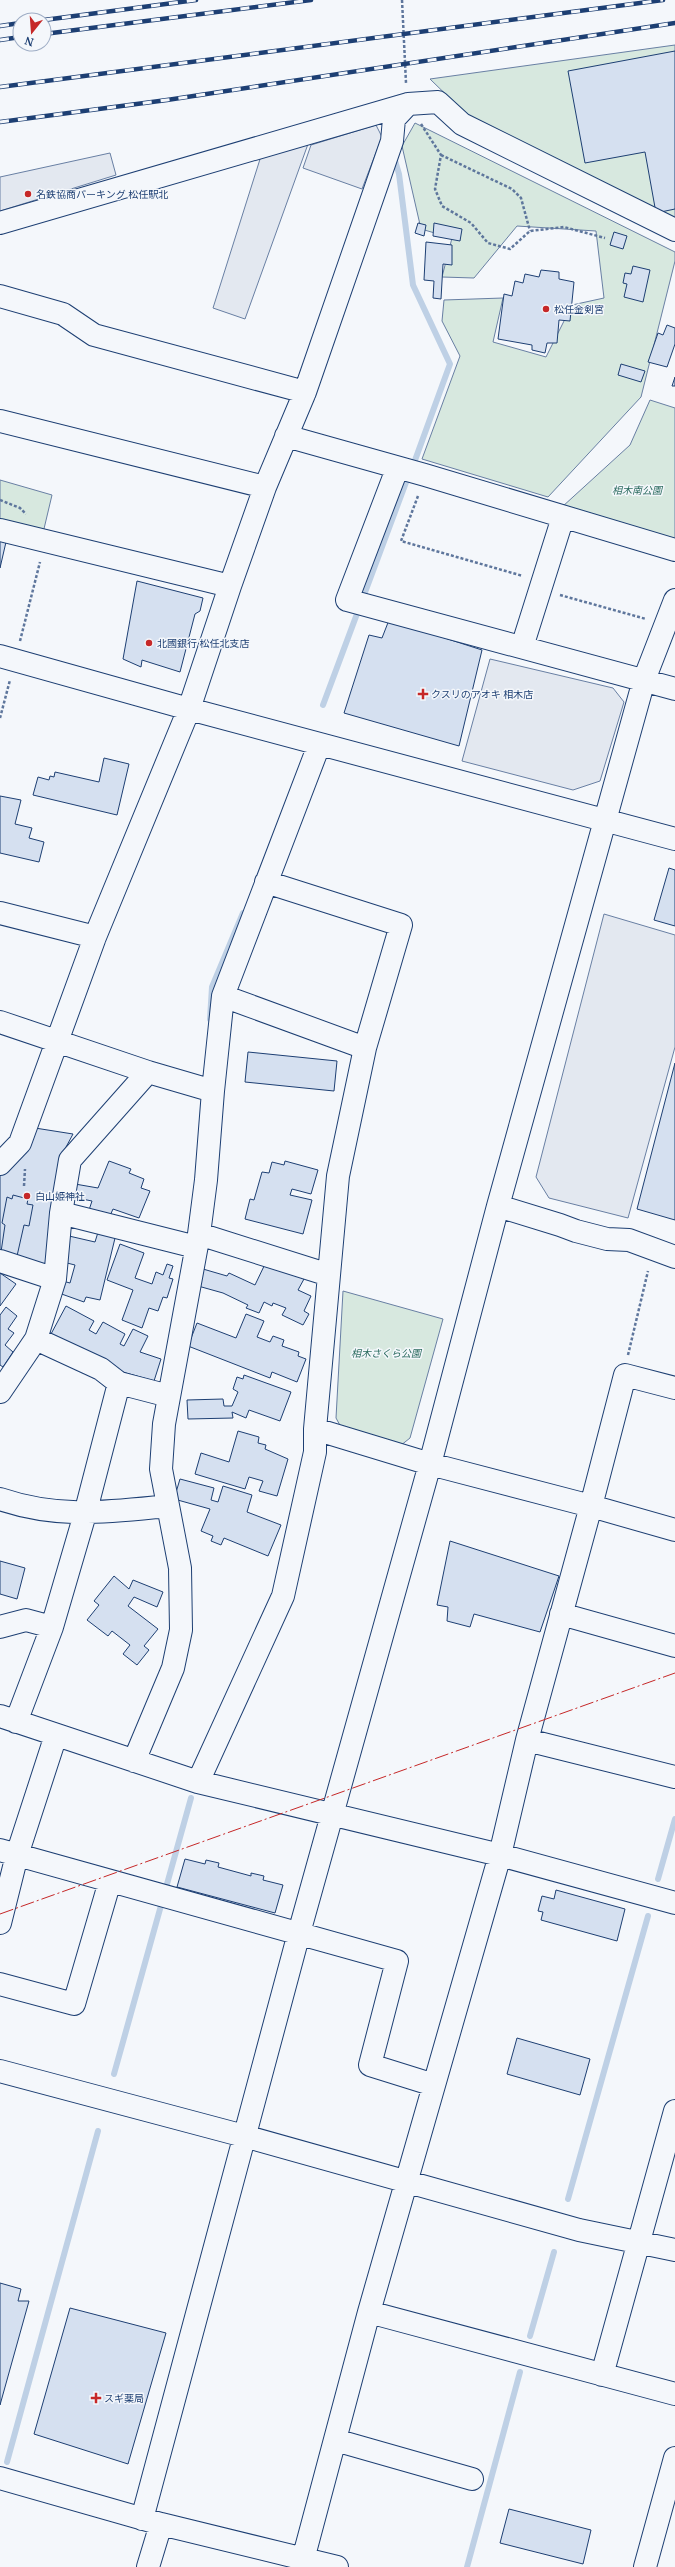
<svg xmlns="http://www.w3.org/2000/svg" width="675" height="2567" viewBox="0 0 675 2567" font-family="'Noto Serif','Noto Sans JP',serif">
	<rect width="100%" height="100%" fill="#f4f7fb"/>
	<path fill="#d7e8df" stroke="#687fa3" d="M 675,45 L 675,220 L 467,115 L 430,79 Z
		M 415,123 L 675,252 L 675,261 L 641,397 L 548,497 L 422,459 L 460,356 L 442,321 L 444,300 L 503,298 L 493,342 L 546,357 L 572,305 L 604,298 L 596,231 L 517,226 L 474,278 L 442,277 L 452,238 L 421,229 L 402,146 Z
		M 650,400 L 675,408 L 675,541 L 562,507 L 630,445 Z
		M 0,480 L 52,495 L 43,533 L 0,522 Z
		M 343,1291 L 443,1319 L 410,1438 L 400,1446 L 342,1429 L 336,1418 Z"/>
	<path fill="#e3e8f0" stroke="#687fa3" d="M 376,125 L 382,137 L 362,189 L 303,168 L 311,145 Z
		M 308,144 L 245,319 L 213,308 L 261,156 Z
		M 110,153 L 116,175 L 0,211 L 0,177 Z
		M 490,659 L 613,688 L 624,702 L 600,781 L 573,790 L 462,761 Z
		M 604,914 L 675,935 L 675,1047 L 628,1218 L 549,1198 L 536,1177 Z"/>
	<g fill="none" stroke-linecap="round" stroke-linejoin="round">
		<path stroke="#bed0e5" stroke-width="6" d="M 394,157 L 399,174 L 413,285 L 450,364 L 414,463
			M 323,705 L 408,477
			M 210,1019 L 212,987 L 243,913
			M 658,1879 L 675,1819
			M 114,2074 L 191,1798
			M 568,2199 L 648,1916
			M 530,2336 L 554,2252
			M 7,2462 L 98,2131
			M 467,2567 L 520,2372"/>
	</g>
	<path fill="#d5e0f0" stroke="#1d3f73" d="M 675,51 L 675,209 L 656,213 L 645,152 L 585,163 L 568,71 Z
		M 418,223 L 426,225 L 424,236 L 415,233 Z
		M 434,223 L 462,229 L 460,241 L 433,236 Z
		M 614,232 L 627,236 L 623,249 L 610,245 Z
		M 426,242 L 452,245 L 452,265 L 443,264 L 441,299 L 433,298 L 434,281 L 424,280 Z
		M 633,266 L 650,270 L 643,302 L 624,297 L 627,284 L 623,283 L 625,273 L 631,274 Z
		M 541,270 L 559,272 L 559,279 L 574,282 L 570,321 L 559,320 L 557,343 L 547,343 L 545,353 L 532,350 L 532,345 L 498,339 L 504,294 L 512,296 L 515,281 L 523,283 L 525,274 L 539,277 Z
		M 667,325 L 675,328 L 675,344 L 667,367 L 648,362 L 658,333 L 663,335 Z
		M 621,364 L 645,371 L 641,382 L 618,375 Z
		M 675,377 L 675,386 L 672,386 Z
		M 0,541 L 6,542 L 0,568 Z
		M 137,581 L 203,598 L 200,611 L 195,614 L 180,672 L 142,660 L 141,667 L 123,659 Z
		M 389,620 L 482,650 L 459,746 L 344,713 L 369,635 L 382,638 Z
		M 104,758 L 129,764 L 117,815 L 33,795 L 38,777 L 49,780 L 50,776 L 54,777 L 55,772 L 99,782 Z
		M 0,796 L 21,800 L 15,824 L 32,828 L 29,838 L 44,842 L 39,862 L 0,853 Z
		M 669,868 L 675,870 L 675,926 L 654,920 Z
		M 248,1052 L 337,1061 L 334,1091 L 245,1082 Z
		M 675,1063 L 675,1220 L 637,1209 Z
		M 35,1128 L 73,1134 L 65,1149 L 50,1216 L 47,1269 L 0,1255 L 0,1176 L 24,1151 Z
		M 109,1161 L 131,1169 L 129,1173 L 144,1179 L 141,1188 L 150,1191 L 139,1218 L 113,1209 L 109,1218 L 89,1210 L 92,1201 L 72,1197 L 75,1184 L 98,1188 Z
		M 285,1161 L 318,1170 L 311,1194 L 292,1189 L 290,1195 L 312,1200 L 303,1234 L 245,1219 L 250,1199 L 254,1200 L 262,1172 L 269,1173 L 272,1162 L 284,1165 Z
		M 13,1195 L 28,1199 L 27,1204 L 33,1205 L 29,1226 L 24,1225 L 17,1256 L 1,1252 L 5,1225 L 2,1223 L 7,1197 L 12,1199 Z
		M 99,1229 L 116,1234 L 100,1300 L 86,1297 L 84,1302 L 56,1292 L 59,1280 L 70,1283 L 75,1265 L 63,1262 L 69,1236 L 95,1242 Z
		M 120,1244 L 144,1253 L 135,1278 L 152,1284 L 156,1272 L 163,1275 L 167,1264 L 173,1266 L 169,1278 L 173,1279 L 167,1298 L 163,1297 L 158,1311 L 149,1308 L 142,1328 L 122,1320 L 133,1290 L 107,1280 Z
		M 266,1262 L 304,1279 L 298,1290 L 311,1296 L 304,1311 L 309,1314 L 303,1325 L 282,1315 L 286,1308 L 273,1303 L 272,1306 L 264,1302 L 259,1313 L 246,1308 L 248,1305 L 223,1293 L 198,1286 L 203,1269 L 227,1276 L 229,1273 L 255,1285 Z
		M 0,1273 L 16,1284 L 0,1306 Z
		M 66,1306 L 94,1321 L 89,1330 L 96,1334 L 103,1322 L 125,1334 L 120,1344 L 124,1346 L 133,1329 L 148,1336 L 140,1352 L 161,1359 L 154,1381 L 123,1372 L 51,1334 Z
		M 6,1307 L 17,1316 L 8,1329 L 14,1333 L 5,1345 L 13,1352 L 3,1367 L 0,1365 L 0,1315 Z
		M 246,1314 L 264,1321 L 257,1337 L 270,1342 L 273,1336 L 284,1340 L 282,1346 L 299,1352 L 298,1356 L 306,1359 L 297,1382 L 272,1372 L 270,1378 L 188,1346 L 197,1323 L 236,1338 Z
		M 244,1375 L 291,1392 L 280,1421 L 249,1410 L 246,1418 L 232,1412 L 233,1418 L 188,1419 L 187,1400 L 223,1399 L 224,1406 L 232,1406 L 238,1392 L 233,1389 L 237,1377 L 243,1379 Z
		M 238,1431 L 259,1437 L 258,1443 L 266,1445 L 265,1449 L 288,1459 L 277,1496 L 259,1491 L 263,1481 L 249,1477 L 245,1489 L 195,1474 L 201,1453 L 229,1462 Z
		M 180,1479 L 214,1488 L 211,1500 L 218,1502 L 223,1486 L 252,1495 L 247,1512 L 281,1525 L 268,1556 L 224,1538 L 221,1545 L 211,1541 L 213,1536 L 201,1531 L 210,1509 L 174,1499 Z
		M 450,1541 L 559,1576 L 540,1632 L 474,1614 L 470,1627 L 447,1621 L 448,1607 L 437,1605 Z
		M 0,1561 L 25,1568 L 17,1599 L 0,1594 Z
		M 114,1576 L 129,1589 L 133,1580 L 163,1592 L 157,1607 L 134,1597 L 128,1606 L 158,1629 L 144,1646 L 149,1650 L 137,1665 L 123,1654 L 130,1645 L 112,1631 L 108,1636 L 87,1620 L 99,1605 L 94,1601 Z
		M 185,1859 L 205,1864 L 206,1860 L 219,1863 L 218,1867 L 251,1876 L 251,1873 L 264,1876 L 263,1880 L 283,1885 L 275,1913 L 177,1887 Z
		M 556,1890 L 625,1909 L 617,1941 L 541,1920 L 543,1912 L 538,1911 L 542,1896 L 554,1899 Z
		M 517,2038 L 590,2059 L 580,2095 L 507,2074 Z
		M 0,2283 L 21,2289 L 18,2301 L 29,2301 L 0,2405 Z
		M 70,2308 L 166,2333 L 128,2464 L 34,2434 Z
		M 509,2509 L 591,2530 L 583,2564 L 500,2543 Z"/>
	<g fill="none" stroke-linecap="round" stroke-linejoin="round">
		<defs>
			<path id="minor" d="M 0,223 L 408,104 L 438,102 L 462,124 L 675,230
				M 0,296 L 63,314 L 94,335 L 305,392
				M 0,421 L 265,487
				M 286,436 L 425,475 L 675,550
				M 397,469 L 347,600 L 675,689
				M 0,530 L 230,586
				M 522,647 L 563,517
				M 0,656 L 189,709 L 675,839
				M 266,882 L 401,925 L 365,1048
				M 0,913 L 95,937
				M 223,996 L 319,745
				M 0,1022 L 148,1072 L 70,1160 L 61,1213 L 55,1279 L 36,1339 L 0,1392
				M 148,1072 L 213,1091 L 223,996 L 365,1048 L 338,1176 L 315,1429 L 315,1452 L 283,1596 L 198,1782
				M 0,1164 L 20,1143 L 95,937 L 189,709 L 230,586 L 265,487 L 305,392 L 392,141 L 394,119 L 408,104
				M 498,1206 L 560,1225 L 576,1231 L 607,1239 L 629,1240 L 675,1257
				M 61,1213 L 196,1247
				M 199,1234 L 329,1275
				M 0,1261 L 55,1279
				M 119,1383 L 169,1396
				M 675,1388 L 625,1375 L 591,1506 L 675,1530
				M 0,1499 C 59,1519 107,1512 168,1506
				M 561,1614 L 675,1646
				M 0,1627 L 26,1620 L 52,1627
				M 0,1716 L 198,1782 L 500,1855 L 527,1740 L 591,1506 L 430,1464 L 315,1429
				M 16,1722 L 52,1627 L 85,1514 L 119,1383 L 101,1369 L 36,1339
				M 527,1740 L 675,1777
				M 134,1761 L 173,1668 L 181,1630 L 180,1568 L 161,1469 L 164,1424 L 199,1234 L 206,1180 L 213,1091
				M 0,1850 L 397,1961 L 370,2065 L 434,2085
				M 0,1923 L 17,1855 L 56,1735
				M 0,1984 L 74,2004 L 110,1881
				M 0,2071 L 244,2136 L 579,2230 L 675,2250
				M 369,2312 L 675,2394
				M 602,2375 L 675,2111
				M 335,2440 L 472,2479
				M 0,2478 L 161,2524 L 337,2567
				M 142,2519 L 299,1933 L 430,1464 L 498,1206 L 644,680 L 675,600
				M 148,2567 L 161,2524
				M 301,2567 L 369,2312 L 500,1855 L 675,1903
				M 645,2567 L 675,2458"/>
		</defs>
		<use href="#minor" stroke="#1d3f73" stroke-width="24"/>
		<path stroke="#5e769c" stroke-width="2.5" stroke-dasharray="3 2" stroke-linecap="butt" d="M 402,0 L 406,83
			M 421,124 L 441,155 L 435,189 L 442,206 L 471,223 L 488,243 L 510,249 L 530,231 L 564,227 L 605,238
			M 441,155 L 512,189 L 521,198 L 530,231
			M 418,496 L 401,541 L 523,576
			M 0,500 L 20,508 L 26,514
			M 560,595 L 646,619
			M 20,641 L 40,562
			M 0,718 L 10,680
			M 24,1186 L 25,1169
			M 628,1355 L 648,1271"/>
		<use href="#minor" stroke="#f4f7fb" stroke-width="22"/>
		<defs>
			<path id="rail" d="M 44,20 L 196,0
				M 0,26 L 20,23
				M 44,34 L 311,0
				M 0,40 L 20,37
				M 0,87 L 663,0
				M 0,122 L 167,100 L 675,23"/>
		</defs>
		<use href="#rail" stroke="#1d3f73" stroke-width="4.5"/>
		<use href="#rail" stroke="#f4f7fb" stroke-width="3" stroke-dasharray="9" stroke-linecap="butt"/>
		<path stroke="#c62828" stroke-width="1" stroke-dasharray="14 3 2 3" stroke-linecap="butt" d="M 0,1914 L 675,1673"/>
	</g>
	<g fill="#c62828" stroke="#f4f7fb" stroke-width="1.5">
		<circle cx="28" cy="194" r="4"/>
		<circle cx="546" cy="309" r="4"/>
		<circle cx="149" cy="643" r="4"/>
		<path d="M421 688h4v4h4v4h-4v4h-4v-4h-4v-4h4z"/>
		<circle cx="27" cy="1196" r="4"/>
		<path d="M94 2392h4v4h4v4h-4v4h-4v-4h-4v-4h4z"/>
	</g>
	<g text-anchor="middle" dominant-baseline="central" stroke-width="3" stroke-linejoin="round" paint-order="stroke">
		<g font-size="10" fill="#1d3f73" stroke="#f4f7fb" text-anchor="start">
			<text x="36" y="194">名鉄協商パーキング 松任駅北</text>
			<text x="554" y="309">松任金剣宮</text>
			<text x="157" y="643">北國銀行 松任北支店</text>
			<text x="431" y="694">クスリのアオキ 相木店</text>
			<text x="35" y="1196">白山姫神社</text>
			<text x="104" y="2398">スギ薬局</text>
		</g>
		<g font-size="10" font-style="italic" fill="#2c6c60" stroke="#f4f7fb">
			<text x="637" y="490">相木南公園</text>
			<text x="386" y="1353">相木さくら公園</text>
		</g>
	</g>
	<g transform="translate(32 32) rotate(197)"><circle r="19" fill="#f4f7fb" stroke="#9eadc5"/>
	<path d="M0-3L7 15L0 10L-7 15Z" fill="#c62828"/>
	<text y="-6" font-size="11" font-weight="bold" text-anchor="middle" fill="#1d3f73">N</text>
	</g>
</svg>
